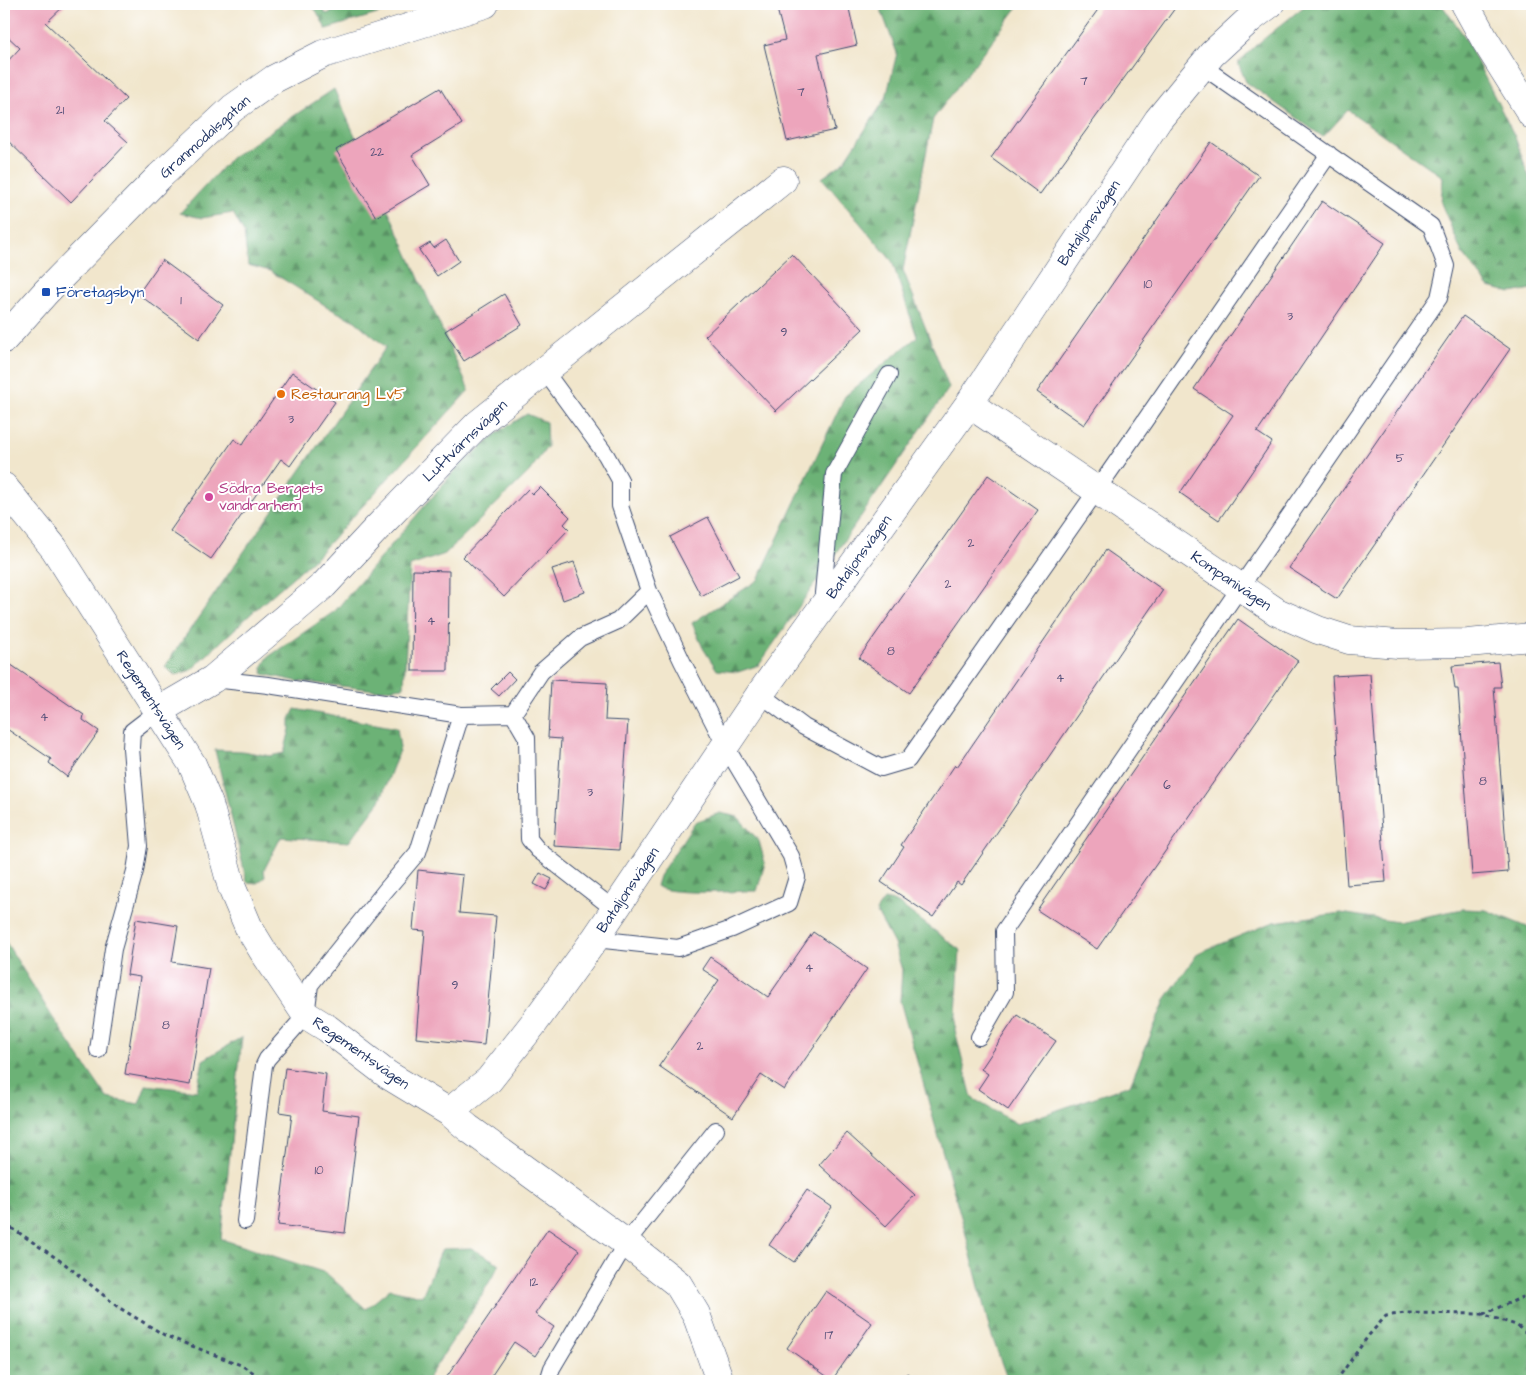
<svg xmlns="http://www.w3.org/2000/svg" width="1536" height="1385" viewBox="0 0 1536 1385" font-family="'Architects Daughter',sans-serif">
	<defs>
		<pattern id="forest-firs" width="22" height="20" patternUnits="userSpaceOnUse" patternTransform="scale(1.25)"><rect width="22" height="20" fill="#6cb276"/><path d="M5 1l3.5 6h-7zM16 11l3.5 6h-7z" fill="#589164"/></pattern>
	</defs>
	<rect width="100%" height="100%" fill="#fff"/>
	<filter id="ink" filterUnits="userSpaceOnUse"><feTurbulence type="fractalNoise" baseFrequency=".02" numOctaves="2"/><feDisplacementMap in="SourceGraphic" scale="10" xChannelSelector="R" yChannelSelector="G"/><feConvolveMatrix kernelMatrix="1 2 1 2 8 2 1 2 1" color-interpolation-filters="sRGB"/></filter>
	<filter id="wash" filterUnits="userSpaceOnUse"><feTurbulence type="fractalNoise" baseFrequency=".0096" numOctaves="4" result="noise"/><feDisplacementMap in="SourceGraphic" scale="20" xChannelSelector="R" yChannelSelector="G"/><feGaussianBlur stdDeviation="1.12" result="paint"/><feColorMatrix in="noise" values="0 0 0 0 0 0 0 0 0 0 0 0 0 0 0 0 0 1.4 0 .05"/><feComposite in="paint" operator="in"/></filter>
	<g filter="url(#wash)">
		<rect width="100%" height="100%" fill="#f1e6cc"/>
		<path fill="url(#forest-firs)" stroke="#44706a" d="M 310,4 L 320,4 L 326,14 L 357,4 L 411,4 L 326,29 L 317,12 Z
			M 879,4 L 1020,4 L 933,119 L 903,270 L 949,388 L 759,665 L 738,672 L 717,670 L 703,648 L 692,623 L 758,580 L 845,396 L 917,337 L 892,261 L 822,178 L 844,162 L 886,98 L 897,53 Z
			M 1307,4 L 1441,4 L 1463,34 L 1515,137 L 1532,185 L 1532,289 L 1511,293 L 1489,287 L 1462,253 L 1441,203 L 1443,177 L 1348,110 L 1323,137 L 1246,82 L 1238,63 L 1255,46 Z
			M 334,89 L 469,390 L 317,556 L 255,610 L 191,670 L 176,675 L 165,667 L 175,651 L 386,347 L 355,321 L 331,309 L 270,271 L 248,265 L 244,233 L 233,213 L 202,218 L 180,213 L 231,158 Z
			M 527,414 L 546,422 L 547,447 L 529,472 L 445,554 L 410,566 L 404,687 L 376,690 L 296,681 L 263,674 L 262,668 L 268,657 L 335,611 L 456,469 L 501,430 Z
			M 295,709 L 397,728 L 400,748 L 380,801 L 349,842 L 281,837 L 264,870 L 265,877 L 257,883 L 247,882 L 215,750 L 242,751 L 270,756 L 284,753 L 290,729 L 290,719 Z
			M 720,813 L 738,817 L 759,841 L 765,863 L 757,891 C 736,891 670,896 656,886 L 659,876 L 695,822 Z
			M 884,900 L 898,903 L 960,950 L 955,1030 L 972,1098 L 1017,1124 L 1130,1085 L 1166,998 L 1198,953 L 1274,922 L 1341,913 L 1397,922 L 1463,909 L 1486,910 L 1532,929 L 1532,1381 L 1008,1381 L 990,1331 L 965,1231 L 900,1001 L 902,970 L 894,944 L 876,911 Z
			M 4,939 L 53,1018 L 107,1098 L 139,1104 L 146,1085 L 197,1091 L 203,1060 L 242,1037 L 221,1239 L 326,1273 L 366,1309 L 390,1289 L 422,1296 L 442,1249 L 471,1248 L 500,1264 L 472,1311 L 426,1381 L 4,1381 Z"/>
		<g id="blocks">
			<path fill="#eda5bc" d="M 4,4 L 66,4 L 46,23 L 126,99 L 105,121 L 128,142 L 71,202 L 4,137 L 4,65 L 20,48 L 4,33 Z
				M 781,4 L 848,4 L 857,45 L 818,54 L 835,130 L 787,141 L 764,45 L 785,40 L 776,5 Z
				M 1102,4 L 1178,4 L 1040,194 L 991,158 Z
				M 440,88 L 462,124 L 412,155 L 430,185 L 376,217 L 336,150 Z
				M 1211,142 L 1259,176 L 1084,425 L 1037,392 Z
				M 1322,201 L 1385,243 L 1257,432 L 1272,442 L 1219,520 L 1180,493 L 1233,415 L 1194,389 Z
				M 446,240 L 459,261 L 437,276 L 419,250 L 430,243 L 434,248 Z
				M 792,254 L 863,329 L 776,411 L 705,336 Z
				M 162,260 L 223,305 L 199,339 L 138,294 Z
				M 504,294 L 522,325 L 464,361 L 445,331 Z
				M 1463,316 L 1510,349 L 1337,599 L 1289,568 Z
				M 292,372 L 335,402 L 290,466 L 281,459 L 211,559 L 170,531 L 234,439 L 242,445 Z
				M 988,475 L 1038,510 L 909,693 L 859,658 Z
				M 540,487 L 570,517 L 564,524 L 569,529 L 504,597 L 463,557 L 528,489 L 533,494 Z
				M 708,517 L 739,576 L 701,596 L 670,537 Z
				M 1106,550 L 1163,590 L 961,885 L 957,882 L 933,917 L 881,882 L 904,847 L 901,845 L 955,765 L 957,767 Z
				M 574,562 L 585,592 L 563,600 L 552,569 Z
				M 413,570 L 449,571 L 448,671 L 412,671 Z
				M 1238,619 L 1298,661 L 1097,949 L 1037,910 Z
				M 4,660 L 84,715 L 83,720 L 99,731 L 67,777 L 49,763 L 51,759 L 4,727 Z
				M 1498,662 L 1501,687 L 1494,687 L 1508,872 L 1472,875 L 1458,689 L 1455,689 L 1452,666 Z
				M 508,672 L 515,679 L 499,696 L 491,689 Z
				M 1370,674 L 1386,882 L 1347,885 L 1332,676 Z
				M 551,680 L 607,683 L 605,720 L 628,721 L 619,850 L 554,846 L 561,739 L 548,738 Z
				M 418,870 L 463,875 L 459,913 L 496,916 L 484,1045 L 416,1038 L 425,931 L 413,930 Z
				M 540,873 L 552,879 L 546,890 L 534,884 Z
				M 136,919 L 178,926 L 172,962 L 209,968 L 190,1085 L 125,1074 L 140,977 L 127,975 Z
				M 813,932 L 867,969 L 784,1090 L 761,1075 L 733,1117 L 659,1066 L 719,980 L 702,969 L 710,957 L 768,997 Z
				M 1017,1015 L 1056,1041 L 1008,1110 L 978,1089 L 988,1074 L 981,1069 Z
				M 285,1068 L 326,1074 L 322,1111 L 359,1116 L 345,1233 L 278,1225 L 292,1114 L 279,1112 Z
				M 847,1133 L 915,1195 L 886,1226 L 819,1165 Z
				M 807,1190 L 832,1207 L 794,1262 L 769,1245 Z
				M 548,1229 L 579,1250 L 535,1314 L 554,1327 L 535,1356 L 514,1342 L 488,1381 L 444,1381 Z
				M 826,1291 L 872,1323 L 832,1380 L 787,1348 Z
				M 907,1373 L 918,1381 L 901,1381 Z"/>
		</g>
	</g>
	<g filter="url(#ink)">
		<use href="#blocks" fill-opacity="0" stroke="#3b4a6e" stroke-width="1"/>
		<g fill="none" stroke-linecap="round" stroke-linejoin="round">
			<defs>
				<path id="lane" d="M 544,370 L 606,455 L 620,480 L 620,506 L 649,591 L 682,661 L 726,747 L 791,856 L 797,877 L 789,903 L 732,929 L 678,948 L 595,939
					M 822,604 L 834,474 L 889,375
					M 213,679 L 268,685 L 461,715 L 513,714 L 541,672 L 580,638 L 618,621 L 649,591
					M 760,694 L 804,727 L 881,768 L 908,760 L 1097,490 L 1329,154
					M 513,714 L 527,738 L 529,839 L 538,850 L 615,910
					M 979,1037 L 1005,992 L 1004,931 L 1439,298 L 1446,266 L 1431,226 L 1202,66
					M 98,1050 L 113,949 L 135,871 L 139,846 L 131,748 L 132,731 L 158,711
					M 245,1221 L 264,1065 L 267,1059 L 306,1015 L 310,985 L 385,891 L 418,852 L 461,715
					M 548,1381 L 552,1368 L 626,1243 L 716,1130"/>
				<path id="street" d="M 1465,4 L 1485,40 L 1532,115
					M 969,404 L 1277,612 L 1318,630 L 1349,640 L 1398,644 L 1468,643 L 1532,637
					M 4,487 L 54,548 L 192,764 L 209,804 L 232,888 L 249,928 L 263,951 L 306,1015 L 327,1028 L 388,1075 L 449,1112 L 468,1128 L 626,1243 L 678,1284 L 696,1314 L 720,1381
					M 158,711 L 213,679 L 324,585 L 378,527 L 478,424 L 783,180
					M 449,1112 L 489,1080 L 534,1023 L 595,939 L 760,694 L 969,404 L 1158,120 L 1212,54 L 1250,19 L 1270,4"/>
				<path id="secondary" d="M 4,339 L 46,292 L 160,176 L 233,108 L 274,79 L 323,54 L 485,4"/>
			</defs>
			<use href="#lane" stroke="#3b4a6e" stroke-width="18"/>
			<use href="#street" stroke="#3b4a6e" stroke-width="29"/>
			<use href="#secondary" stroke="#3b4a6e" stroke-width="29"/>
			<path stroke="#3b4a6e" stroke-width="3" stroke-dasharray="4 4" stroke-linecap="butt" d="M 4,1225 L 15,1230 L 65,1264 L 118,1307 L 166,1336 L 241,1365 L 267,1381
				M 1483,1314 L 1528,1295 L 1532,1291
				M 1336,1381 L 1369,1335 L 1386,1316 L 1405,1313 L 1482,1314 L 1516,1325 L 1532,1337"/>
			<use href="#lane" stroke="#fff" stroke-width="16"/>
			<use href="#street" stroke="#fff" stroke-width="28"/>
			<use href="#secondary" stroke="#fff" stroke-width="28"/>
		</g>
	</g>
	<rect fill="#1a4fb4" stroke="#fff" stroke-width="2" x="41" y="287" width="10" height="10" rx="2.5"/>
	<circle fill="#e8710a" stroke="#fff" stroke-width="2" cx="281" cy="394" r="5"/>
	<circle fill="#d1479c" stroke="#fff" stroke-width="2" cx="209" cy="497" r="5"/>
	<g text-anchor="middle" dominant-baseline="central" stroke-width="4" stroke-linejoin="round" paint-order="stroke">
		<g font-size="12" fill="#504c76">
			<text x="1084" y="81">7</text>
			<text x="801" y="92">7</text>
			<text x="60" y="110">21</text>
			<text x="377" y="152">22</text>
			<text x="1148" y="284">10</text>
			<text x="181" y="300">1</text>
			<text x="1290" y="316">3</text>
			<text x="784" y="332">9</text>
			<text x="291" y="419">3</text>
			<text x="1400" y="458">5</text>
			<text x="971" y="543">2</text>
			<text x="948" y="584">2</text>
			<text x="431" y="621">4</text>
			<text x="891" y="651">8</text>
			<text x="1060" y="678">4</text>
			<text x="44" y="717">4</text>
			<text x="1483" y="781">8</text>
			<text x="1167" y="785">6</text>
			<text x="590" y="792">3</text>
			<text x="809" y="968">4</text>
			<text x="455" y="985">9</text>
			<text x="166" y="1025">8</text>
			<text x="700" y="1046">2</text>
			<text x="319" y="1170">10</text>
			<text x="534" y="1282">12</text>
			<text x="829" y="1335">17</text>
		</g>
		<g font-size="15" fill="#1b2f5e" stroke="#fff">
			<text transform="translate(205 137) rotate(-42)">Granmodalsgatan</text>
			<text transform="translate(1089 223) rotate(-56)">Bataljonsvägen</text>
			<text transform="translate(465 441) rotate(-44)">Luftvärnsvägen</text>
			<text transform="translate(859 557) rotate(-54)">Bataljonsvägen</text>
			<text transform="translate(1231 581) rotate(34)">Kompanivägen</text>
			<text transform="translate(151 700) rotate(57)">Regementsvägen</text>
			<text transform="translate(628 890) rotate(-56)">Bataljonsvägen</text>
			<text transform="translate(361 1053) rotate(35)">Regementsvägen</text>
		</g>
		<g font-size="15" fill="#164399" stroke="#fff" text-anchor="start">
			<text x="56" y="292">Företagsbyn</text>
		</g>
		<g font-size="15" fill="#c56008" stroke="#fff" text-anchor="start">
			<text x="291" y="394">Restaurang Lv5</text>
		</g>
		<g font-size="15" fill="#b23c85" stroke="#fff" text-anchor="start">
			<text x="219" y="488">Södra Bergets<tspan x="219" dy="17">vandrarhem</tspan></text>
		</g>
	</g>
	<rect width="1536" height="1385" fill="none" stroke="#fff" stroke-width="20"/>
</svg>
